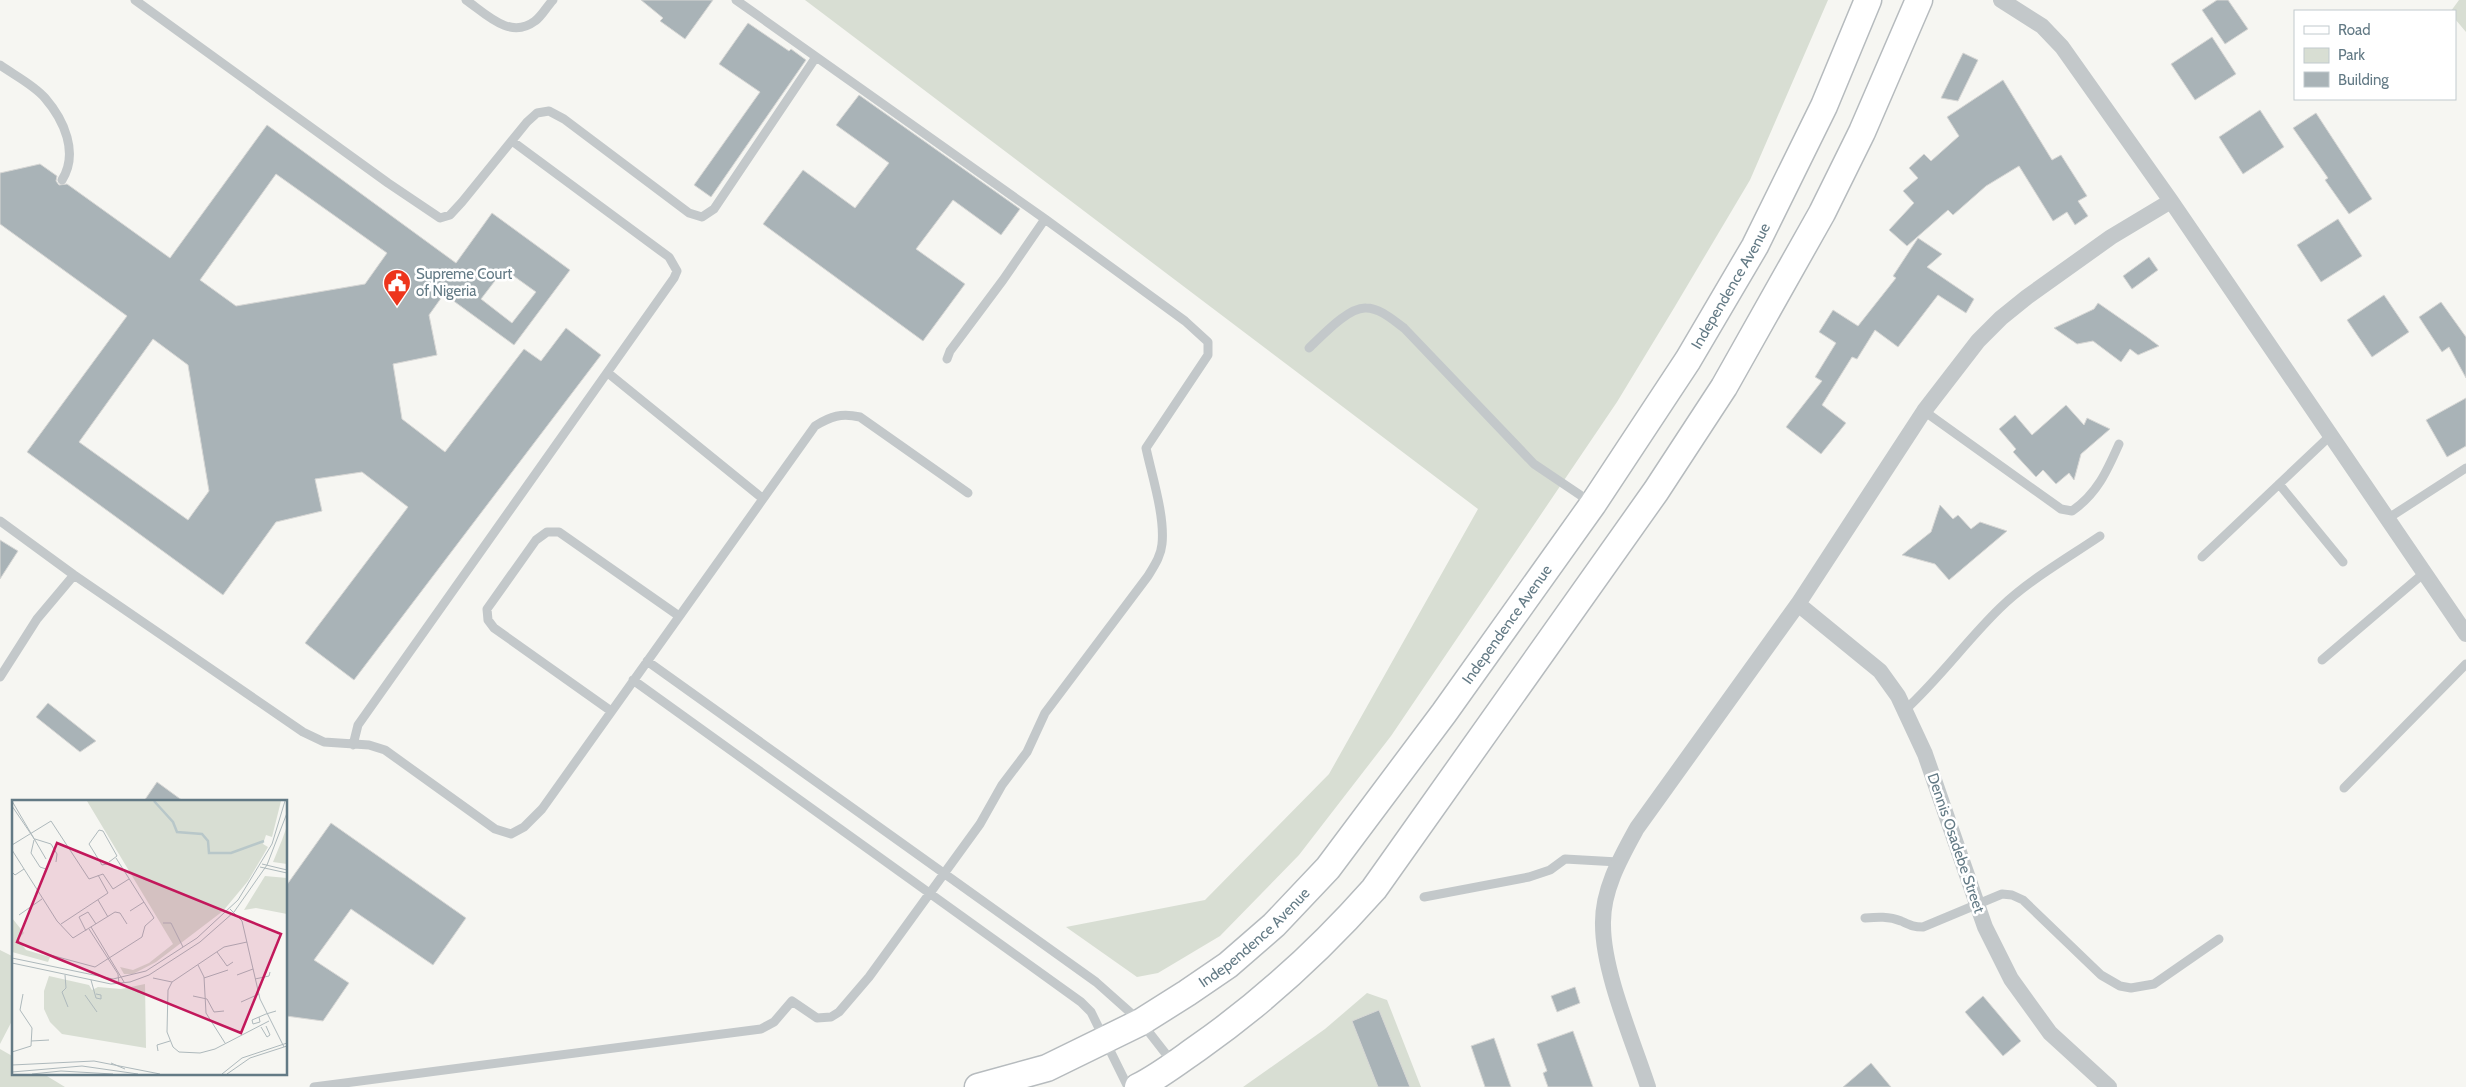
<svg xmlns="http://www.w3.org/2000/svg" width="2466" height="1087" viewBox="0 0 2466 1087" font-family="Cabin,sans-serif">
	<rect width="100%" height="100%" fill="#f6f6f2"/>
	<path fill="#d8ded3" d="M 805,0 L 1828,0 L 1750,180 L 1674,308 L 1617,402 L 1391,736 L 1299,855 L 1220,936 L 1158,973 L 1137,977 L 1066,927 L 1205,900 L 1329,774 L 1478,509 Z
		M 2459,0 L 2466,0 L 2466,32 L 2455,19 L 2455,11 L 2451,11 Z
		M 0,950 L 14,957 L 14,1017 L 0,1044 Z
		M 1367,993 L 1387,1000 L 1421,1087 L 1243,1087 L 1325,1029 Z
		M 0,1049 L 14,1057 L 14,1073 L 42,1073 L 65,1087 L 0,1087 Z"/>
	<path fill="#a9b3b7" stroke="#d7d7d5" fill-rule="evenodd" d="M 641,0 L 713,0 L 685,39 L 660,21 L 663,18 Z
		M 2217,0 L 2228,0 L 2248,29 L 2225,44 L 2202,10 Z
		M 748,23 L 789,51 L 791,49 L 806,60 L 711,197 L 694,185 L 760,92 L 719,64 Z
		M 2212,37 L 2236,74 L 2195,100 L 2171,64 Z
		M 1963,53 L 1978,60 L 1958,101 L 1941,98 Z
		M 2003,80 L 2052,160 L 2061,155 L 2087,196 L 2078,201 L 2088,216 L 2075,225 L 2067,212 L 2053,221 L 2019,166 L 1986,186 L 1953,215 L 1948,210 L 1907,246 L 1889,230 L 1914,203 L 1903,191 L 1918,178 L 1909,168 L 1924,154 L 1931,161 L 1959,136 L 1947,117 Z
		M 859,95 L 1020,209 L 1001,235 L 953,200 L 916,249 L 965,284 L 923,341 L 763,224 L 803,170 L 855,208 L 889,163 L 836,125 Z
		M 2260,110 L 2284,147 L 2243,174 L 2219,137 Z
		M 2316,113 L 2372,199 L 2349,214 L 2325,180 L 2328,178 L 2293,128 Z
		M 267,125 L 456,263 L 492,213 L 570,270 L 514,345 L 444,294 L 429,315 L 437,355 L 393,364 L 402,419 L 445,452 L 524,349 L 541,361 L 566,328 L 601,355 L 354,680 L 305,643 L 408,507 L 362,472 L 315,479 L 322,511 L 276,522 L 223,595 L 27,452 L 127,316 L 0,224 L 0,173 L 40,164 L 57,176 L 56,181 L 59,185 L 67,184 L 170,258 ZM 276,174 L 387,253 L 365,284 L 236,306 L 200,280 ZM 504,269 L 536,292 L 512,323 L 481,299 ZM 153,339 L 188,365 L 209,491 L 188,520 L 79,442 Z
		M 2338,219 L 2362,256 L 2321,282 L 2297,245 Z
		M 1918,238 L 1942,254 L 1927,267 L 1974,299 L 1966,313 L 1938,295 L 1898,347 L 1875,330 L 1857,359 L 1852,357 L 1822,405 L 1846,423 L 1821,454 L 1786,427 L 1822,381 L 1815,377 L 1836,343 L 1819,332 L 1833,310 L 1858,326 L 1896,278 L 1893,276 Z
		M 2149,257 L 2158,270 L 2132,289 L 2123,276 Z
		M 2384,295 L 2409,332 L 2372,357 L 2347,320 Z
		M 2441,302 L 2466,337 L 2466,378 L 2449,347 L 2442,352 L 2419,317 Z
		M 2098,303 L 2147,337 L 2159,346 L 2138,355 L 2130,349 L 2121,362 L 2093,341 L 2077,344 L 2054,328 L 2094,309 Z
		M 2466,398 L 2466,446 L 2447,457 L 2426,420 Z
		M 2066,405 L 2084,425 L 2087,418 L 2110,429 L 2081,454 L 2074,480 L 2069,473 L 2056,484 L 2043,470 L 2036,477 L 2013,452 L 2016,449 L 1999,429 L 2015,415 L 2032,435 Z
		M 1940,505 L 1953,519 L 1958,515 L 1971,529 L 1980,522 L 2007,531 L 1949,580 L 1935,564 L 1902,555 L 1931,532 Z
		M 0,540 L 18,551 L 0,579 Z
		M 48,703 L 96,741 L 80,752 L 36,717 Z
		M 157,782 L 183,801 L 144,801 Z
		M 331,823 L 466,918 L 433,965 L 351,909 L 314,960 L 349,983 L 323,1021 L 286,1016 L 286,886 Z
		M 1575,987 L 1580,1003 L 1557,1012 L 1551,996 Z
		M 1983,996 L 2021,1041 L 2003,1056 L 1965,1012 Z
		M 1379,1010 L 1410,1087 L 1378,1087 L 1352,1021 Z
		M 1573,1031 L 1593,1087 L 1548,1087 L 1543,1073 L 1547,1071 L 1537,1044 Z
		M 1494,1038 L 1511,1087 L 1485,1087 L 1471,1046 Z
		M 1871,1063 L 1891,1087 L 1843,1087 Z"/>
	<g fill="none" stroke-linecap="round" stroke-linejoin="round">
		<defs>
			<g id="primary">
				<path id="s1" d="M 978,1087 L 1047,1068 L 1141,1022 L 1187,993 L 1228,965 L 1274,925 L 1328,868 L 1444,713 L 1593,504 L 1688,360 L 1755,246 L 1824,106 L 1868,0"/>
				<path d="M 1138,1087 C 1160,1076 1179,1061 1199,1047 C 1266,1000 1320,950 1374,889 L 1656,491 L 1724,387 L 1822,213 L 1862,132 L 1919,0"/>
			</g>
		</defs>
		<use href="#primary" stroke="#b6bbbe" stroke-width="29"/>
		<path stroke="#c3c8ca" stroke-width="9" d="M 135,0 L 388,183 L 440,218 L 450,215 L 462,202 L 527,122 L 537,113 L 549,111 L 564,119 L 689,213 L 702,217 L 714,209 L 816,57
			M 466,0 C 486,14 510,40 535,21 C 542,16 547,6 553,0
			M 0,65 C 14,75 34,85 45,98 C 64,120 79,153 62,180
			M 1309,348 C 1322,336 1348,307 1366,308 C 1380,308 1393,320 1404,328 L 1534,464 L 1592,503
			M 947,359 L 950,351 L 1003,280 L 1045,219
			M 608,373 L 762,498
			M 1924,411 L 2061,509 L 2072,511 C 2097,494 2107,471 2119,444
			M 2279,484 L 2343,562
			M 2387,519 L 2466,468
			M 0,521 L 74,575 L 303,732 L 324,742 L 369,745 L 385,750 L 495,829 L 511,834 L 524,827 L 542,809 L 815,426 C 831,416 841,413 860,417 L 968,493
			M 2202,557 L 2331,435
			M 2322,660 L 2424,573
			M 647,661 L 1096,982 L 1141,1022 L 1173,1063
			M 0,677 L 37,619 L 74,575
			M 633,680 L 1081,1002 L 1091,1012 L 1128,1087
			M 1905,710 C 1940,678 1967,640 2000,608 C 2029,580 2066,559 2100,536
			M 611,711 L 494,628 L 488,620 L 487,609 L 536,540 L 547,532 L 559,532 L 679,616
			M 353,745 L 358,725 L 674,278 L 677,271 L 669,257 L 512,141
			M 2344,788 L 2466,664
			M 1424,897 L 1529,877 L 1550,870 L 1565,859 L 1618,862
			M 1865,918 C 1877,917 1889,916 1901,921 C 1910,925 1913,927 1923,927 L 2002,894 L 2012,895 L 2023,900 L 2101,975 L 2120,986 L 2131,988 L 2154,984 L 2219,939
			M 314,1087 L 761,1029 L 774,1022 L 792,1001 L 817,1018 L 831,1017 L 839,1012 L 869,977 L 980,824 L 1002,785 L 1027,752 L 1045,713 L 1148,576 C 1154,566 1161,556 1162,544 C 1165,516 1152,476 1146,448 L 1208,355 L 1208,342 L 1185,321 L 1045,219 L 736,0"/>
		<path stroke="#c3c8ca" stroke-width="16" d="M 2001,0 L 2042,26 L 2062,47 L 2171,201 L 2466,634
			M 1798,604 L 1880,671 L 1898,696 L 1925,754 L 1985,927 L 2011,979 L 2050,1033 L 2109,1087
			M 1648,1087 C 1633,1041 1603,972 1603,925 C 1602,890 1621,857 1637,828 L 1798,604 L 1924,411 L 1978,341 L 2001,318 L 2027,297 L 2111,237 L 2171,201"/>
		<use href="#primary" stroke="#fff" stroke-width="26"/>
	</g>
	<defs>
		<symbol id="civic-pin" viewBox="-11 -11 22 30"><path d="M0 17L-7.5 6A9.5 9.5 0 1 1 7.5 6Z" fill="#ed351c" stroke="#fff"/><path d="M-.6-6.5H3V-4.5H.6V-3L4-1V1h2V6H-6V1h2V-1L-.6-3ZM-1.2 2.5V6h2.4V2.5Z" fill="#fff"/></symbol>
	</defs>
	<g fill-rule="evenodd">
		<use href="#civic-pin" x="381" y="267" width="32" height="43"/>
	</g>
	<g text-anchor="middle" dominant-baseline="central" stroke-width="5" stroke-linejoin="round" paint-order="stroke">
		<g font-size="15" fill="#637a85" stroke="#fff" text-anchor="start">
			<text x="416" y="274">Supreme Court<tspan x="416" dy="17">of Nigeria</tspan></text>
		</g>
		<g font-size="15" fill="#637a85" stroke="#fff">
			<text stroke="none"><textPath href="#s1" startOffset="1128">Independence Avenue</textPath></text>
			<text stroke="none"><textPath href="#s1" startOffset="722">Independence Avenue</textPath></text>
			<text transform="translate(1956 843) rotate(71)">Dennis Osadebe Street</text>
			<text stroke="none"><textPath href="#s1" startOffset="318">Independence Avenue</textPath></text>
		</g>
	</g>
	<g transform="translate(12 800)">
		<rect width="275" height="275" fill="#f6f6f2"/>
		<path d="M 75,1 L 269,1 L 260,37 L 254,35 L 251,44 L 256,47 L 236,81 L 211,111 L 144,162 L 121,174 L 112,174 L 108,167 L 121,170 L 137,163 L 161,144 ZM 275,26 L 275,64 L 261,62 L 270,40 ZM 253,76 L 275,78 L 275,114 L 244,108 L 232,110 ZM 0,118 L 12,133 L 6,139 L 14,150 L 38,157 L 36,162 L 0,152 ZM 37,176 L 77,185 L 80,190 L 86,187 L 109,189 L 133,184 L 134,248 L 50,234 L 38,222 L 32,209 L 32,191 Z" fill="#d8ded3"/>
		<path fill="none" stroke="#b8c7c9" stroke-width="2.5" d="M 142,1 L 161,22 L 165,32 L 190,34 L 196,41 L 197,53 L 219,53 L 252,41"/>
		<path fill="none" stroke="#aeb9bc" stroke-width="1" d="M 0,1 L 34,59M 0,6 L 23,40M 23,39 L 39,44 L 45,54 L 44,62M 22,40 L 19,53 L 28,67 L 34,69M 77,44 L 87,30 L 91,31 L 105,56 L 97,62M 77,44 L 90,65 L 95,64M 0,45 L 39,21 L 77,79 L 91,74 L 101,89 L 117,79M 0,50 L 45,121 L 61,138 L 103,112 L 108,113 L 115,124M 250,64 L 275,70M 248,67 L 275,73M 0,72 L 3,75 L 12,69M 86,100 L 96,117M 218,109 L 230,121 L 248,199 L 272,247M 118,111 L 132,102M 7,115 L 30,99M 151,123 L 159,123 L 171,147M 49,124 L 96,93 L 86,75M 79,127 L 112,182M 77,129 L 106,174 L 107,184M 74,131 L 67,117 L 76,112 L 84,124M 235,142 L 212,147 L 160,182 L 156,190 L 155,232 L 161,247 L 167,252 L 188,253 L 203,249 L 257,221M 205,152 L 215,166 L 221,162M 31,153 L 83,167 L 130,137 L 133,126 L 142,118 L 104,58M 0,158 L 101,179 L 134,171 L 185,138 L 226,100 L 260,44 L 273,1M 0,163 L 99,184 L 118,182 L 137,175 L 188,142 L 222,112 L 255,65 L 275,13M 186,165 L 192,177 L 194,213 L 213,243M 53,175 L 54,188 L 50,192 L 56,207M 225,175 L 241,169M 141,178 L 160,182M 192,178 L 216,170M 243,179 L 257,176 L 258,172M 79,180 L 84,198 L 89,199 L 89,195 L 84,194M 73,195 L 85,212M 181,196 L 195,199 L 202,212 L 212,211M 229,202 L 247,194M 247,217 L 248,222 L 241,224 L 240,220 L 254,214 L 264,211M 249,227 L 255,237 L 258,235 L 254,226M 19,241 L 37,240M 146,251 L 145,245 L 158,241M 0,252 L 19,246 L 20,228 L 8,210 L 11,194M 99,263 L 113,269M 0,265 L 82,261 L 148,274M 0,272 L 70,266 L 126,274M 20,274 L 49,271 L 101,274M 210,274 L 230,258 L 275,243M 215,274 L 238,258 L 275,246"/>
		<path fill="#c2185b" fill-opacity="0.15" stroke="#c2185b" stroke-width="2.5" d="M 45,43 L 269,134 L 229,233 L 5,142 Z"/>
		<rect width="275" height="275" fill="none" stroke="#637a85" stroke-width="2.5"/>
	</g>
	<rect x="2294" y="10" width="162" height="90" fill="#ffffff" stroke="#c1cace"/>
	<rect x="2304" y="26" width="25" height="8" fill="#ffffff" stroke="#c1cace"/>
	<text x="2338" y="35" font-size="15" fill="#637a85">Road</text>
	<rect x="2304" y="48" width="25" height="15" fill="#d8ded3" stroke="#c1cace"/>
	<text x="2338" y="60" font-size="15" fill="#637a85">Park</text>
	<rect x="2304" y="72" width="25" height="15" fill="#a9b3b7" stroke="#c1cace"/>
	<text x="2338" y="85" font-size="15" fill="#637a85">Building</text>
</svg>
